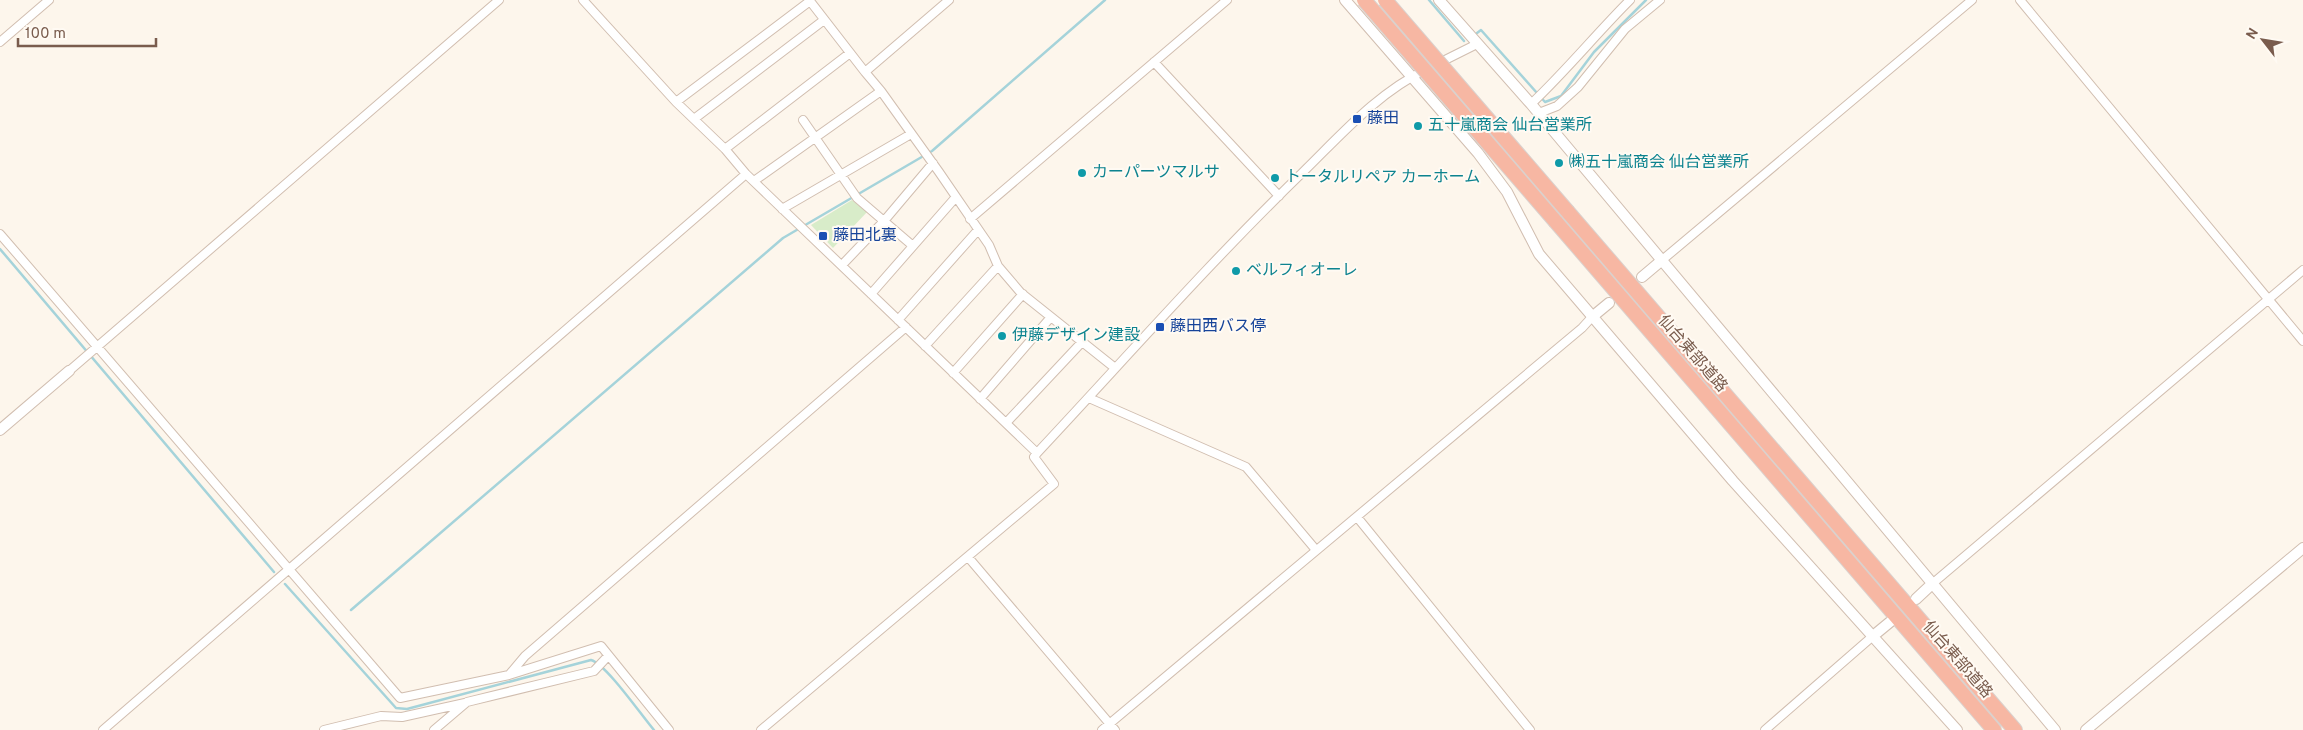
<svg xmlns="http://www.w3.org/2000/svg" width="2303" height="730" viewBox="0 0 2303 730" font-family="Overpass,'Noto Sans JP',sans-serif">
	<rect width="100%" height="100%" fill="#fdf6ec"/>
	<path fill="#d8ecc9" d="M 852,200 L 867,212 L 833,248 L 811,225 Z"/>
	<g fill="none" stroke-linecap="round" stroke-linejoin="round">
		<path stroke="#a5d3da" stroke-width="2.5" d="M 1429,0 L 1464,41
			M 1477,33 L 1481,30 L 1545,102 L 1561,96 L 1594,52 L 1646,0
			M 0,249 L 274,572
			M 285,584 L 396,708 L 407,709 L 591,660 C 607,665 641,715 654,730
			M 351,610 L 783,238 L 932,151 L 1105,0"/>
		<defs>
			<path id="minor" d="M 583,0 L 676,102 L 725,149 L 746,174 L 1037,453 C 1125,359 1210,262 1302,173 C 1341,135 1377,93 1427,69
				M 2020,0 L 2303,341
				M 0,42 L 49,0
				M 1154,62 L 1279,196
				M 1437,64 L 1477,44
				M 881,91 L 939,172 L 989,245 L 998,266 L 1021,293 L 1115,368
				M 676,102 L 810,1 L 865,72
				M 1531,104 C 1566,71 1596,34 1630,0
				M 1539,113 L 1557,106 L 1578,87 L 1625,29 L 1660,0
				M 694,119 L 824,20
				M 803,120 L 857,198 L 913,246
				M 725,149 L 850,53
				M 754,181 L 881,91 L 865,72 L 949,0
				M 782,209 L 911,134
				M 970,219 L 1227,0
				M 0,234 L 400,698 L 509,675 L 525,656 L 906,327
				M 1661,261 L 1972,0
				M 842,265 L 884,221 L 933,163
				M 871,294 L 956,197
				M 898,320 L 978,230
				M 925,346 L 998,266
				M 69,371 L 499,0
				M 953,373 L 1023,294
				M 1089,398 L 1246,467 L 1316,550
				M 980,399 L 1051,317
				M 1006,423 L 1082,342
				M 1357,517 L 1530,730
				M 968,557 L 1115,730
				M 1932,584 L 2303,270
				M 509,675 L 601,646 L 669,730
				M 103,730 L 746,174
				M 324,730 L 381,716 L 402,717 L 465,703
				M 434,730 L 467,702 L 594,671 L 608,656
				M 761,730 L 1054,484 L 1034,457 L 1037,453
				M 1102,730 L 1582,328 L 1592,317
				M 1765,730 L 1873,636"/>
			<path id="tertiary" d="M 1345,0 L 1478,153 L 1507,192 L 1539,254 L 1733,481 L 1957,730
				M 1439,0 L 1531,104 L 2055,730
				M 1642,277 L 1661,261
				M 1592,317 L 1609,303
				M 0,430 L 69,371
				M 1916,599 L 1932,584
				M 1873,636 L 1890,622
				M 2086,730 L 2303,548"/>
			<path id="motorway" d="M 1568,212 L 2015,730
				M 1556,222 L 1994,730"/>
		</defs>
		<use href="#minor" stroke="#d1beb0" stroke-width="10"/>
		<use href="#tertiary" stroke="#d1beb0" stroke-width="12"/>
		<use href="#motorway" stroke="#dad1cd" stroke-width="16"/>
		<use href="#minor" stroke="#fff" stroke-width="8"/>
		<use href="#tertiary" stroke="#fff" stroke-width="10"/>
		<use href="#motorway" stroke="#f7b7a3" stroke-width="14"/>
		<defs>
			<path id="motorway-bridge" d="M 1364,0 L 1556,222
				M 1385,0 L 1568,212"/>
		</defs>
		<use href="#motorway-bridge" stroke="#dad1cd" stroke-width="16" stroke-linecap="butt"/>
		<use href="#motorway-bridge" stroke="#f7b7a3" stroke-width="14"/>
	</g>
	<g fill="#1a4fb4" stroke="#fffaf3" stroke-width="2">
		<rect x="1352" y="114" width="10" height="10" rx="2.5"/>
		<rect x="818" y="231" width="10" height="10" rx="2.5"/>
		<rect x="1155" y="322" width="10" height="10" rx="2.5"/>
	</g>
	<g fill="#0f9aa8" stroke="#fffaf3" stroke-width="2">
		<circle cx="1418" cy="126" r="5"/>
		<circle cx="1559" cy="163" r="5"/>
		<circle cx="1082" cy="173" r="5"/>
		<circle cx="1275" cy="178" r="5"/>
		<circle cx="1236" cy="271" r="5"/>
		<circle cx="1002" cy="336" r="5"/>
	</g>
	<g text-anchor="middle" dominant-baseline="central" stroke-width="4" stroke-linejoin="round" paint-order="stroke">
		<g font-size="16" fill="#164399" stroke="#fffaf3" text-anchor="start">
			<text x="1367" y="119">藤田</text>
			<text x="833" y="236">藤田北裏</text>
			<text x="1170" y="327">藤田西バス停</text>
		</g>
		<g font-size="16" fill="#0d838f" stroke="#fffaf3" text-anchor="start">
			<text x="1428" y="126">五十嵐商会 仙台営業所</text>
			<text x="1569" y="163">㈱五十嵐商会 仙台営業所</text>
			<text x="1092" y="173">カーパーツマルサ</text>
			<text x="1285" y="178">トータルリペア カーホーム</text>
			<text x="1246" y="271">ベルフィオーレ</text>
			<text x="1012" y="336">伊藤デザイン建設</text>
		</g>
		<g font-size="16" fill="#7a5c4d" stroke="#fffaf3">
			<text transform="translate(1692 354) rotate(49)">仙台東部道路</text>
			<text transform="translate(1957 660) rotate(49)">仙台東部道路</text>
		</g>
	</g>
	<g transform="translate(2263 40) rotate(301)" stroke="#fffaf3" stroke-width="4" paint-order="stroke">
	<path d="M0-4L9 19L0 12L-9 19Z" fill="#7a5c4d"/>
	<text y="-8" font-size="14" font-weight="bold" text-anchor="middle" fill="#7a5c4d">N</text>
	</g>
	<path d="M18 38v8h138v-8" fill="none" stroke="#7a5c4d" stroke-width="2.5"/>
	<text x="25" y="38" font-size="15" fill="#7a5c4d" stroke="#fffaf3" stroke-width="4" paint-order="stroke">100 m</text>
</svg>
